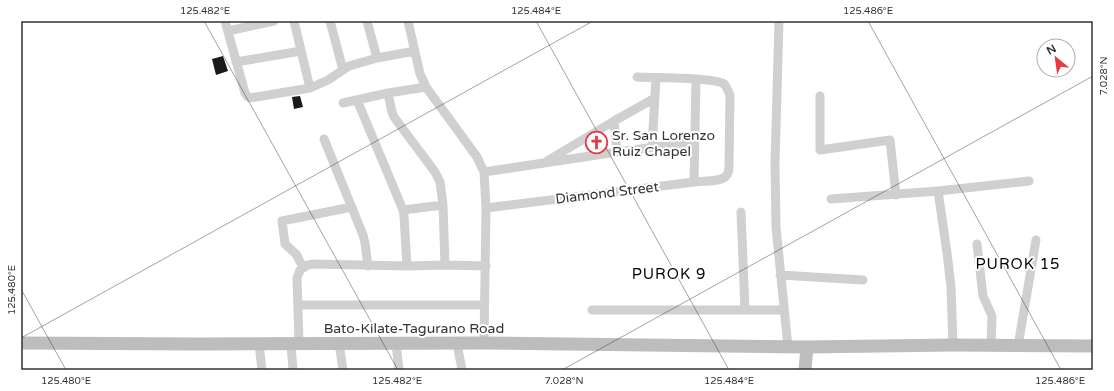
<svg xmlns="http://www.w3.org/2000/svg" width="1114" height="391" viewBox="0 0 1114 391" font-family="'Varela Round',sans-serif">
	<rect width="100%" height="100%" fill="#fff"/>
	<path fill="#1a1a1a" d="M 223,56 L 228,71 L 216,75 L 212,59 Z
		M 300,96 L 303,107 L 294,109 L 292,97 Z
		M 604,134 L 608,142 L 596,149 L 588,150 L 585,145 Z"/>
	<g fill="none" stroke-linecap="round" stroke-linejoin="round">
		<path stroke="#d0d0d0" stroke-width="9" d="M 225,21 L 245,93 L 248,97 L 250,98 L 310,88 L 328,80 L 349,66 L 377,58 L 415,51
			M 294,21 L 310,88
			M 330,21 L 343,70
			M 367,21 L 377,58
			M 408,21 L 420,74 L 426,87 L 477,157 L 484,172 L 486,208 L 484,343
			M 779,21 L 775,163 L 776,227 L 788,347
			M 228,31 L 274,21
			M 236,62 L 301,51
			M 388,93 L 392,112 L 394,117 L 435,172 L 440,182 L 443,205 L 445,265
			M 820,96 L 820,150 L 890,140 L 896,195
			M 357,100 L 403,210 L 404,216 L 407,266
			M 343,103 L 388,93 L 426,87
			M 614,121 L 617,152
			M 324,139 L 363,235 L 365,243 L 368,266
			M 652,147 L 656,78
			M 547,161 L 614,121 L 655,98
			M 484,172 L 617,152 L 694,142
			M 694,182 L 696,79
			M 938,191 L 947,253 L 951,287 L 953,345
			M 831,199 L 938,191 L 1029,181
			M 486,208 L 694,182 C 702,181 721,182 726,176 C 728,174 729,171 729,167 L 730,95 C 728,91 727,87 724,84 C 714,77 653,78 637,77
			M 403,210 L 443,205
			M 741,212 L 745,310
			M 977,244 L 983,296 L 992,316 L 991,345
			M 303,267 L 296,254 L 285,244 L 282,221 L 352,207
			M 780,275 L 863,280
			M 298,305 L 484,305
			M 592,310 L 784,310
			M 299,343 L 297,278 L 300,270 L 308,265 L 314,264 L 407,266 L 445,265 L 486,266
			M 339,343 L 343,370
			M 259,344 L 262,370
			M 291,344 L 293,370
			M 396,344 L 399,370
			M 457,344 L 462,370
			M 1018,346 L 1036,240"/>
		<path stroke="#bdbdbd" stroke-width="13" d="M 21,343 L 198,344 L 484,343 L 807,347 L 953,345 L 1093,346
			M 805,370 L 807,347"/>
	</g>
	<path fill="none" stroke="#333" stroke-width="1" stroke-opacity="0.45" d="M 204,21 L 398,370M 536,21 L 729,370M 868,21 L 1061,370M 21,289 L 66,370M 21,338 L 593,21M 562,370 L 1093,76"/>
	<defs>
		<symbol id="church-ring" viewBox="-11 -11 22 22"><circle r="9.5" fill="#fff" stroke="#e63946" stroke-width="1.5"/><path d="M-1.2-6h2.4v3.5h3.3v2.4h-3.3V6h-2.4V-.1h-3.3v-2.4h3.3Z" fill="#e63946"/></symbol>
	</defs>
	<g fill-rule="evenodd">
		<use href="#church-ring" x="584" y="130" width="25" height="25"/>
	</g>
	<g text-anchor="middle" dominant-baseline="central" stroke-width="4" stroke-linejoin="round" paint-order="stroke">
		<g font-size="14" fill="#333" stroke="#fff" text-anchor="start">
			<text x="612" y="135">Sr. San Lorenzo<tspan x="612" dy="16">Ruiz Chapel</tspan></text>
		</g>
		<g font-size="14" fill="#333" stroke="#fff">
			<text transform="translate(607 193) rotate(-7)">Diamond Street</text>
			<text x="414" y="328">Bato-Kilate-Tagurano Road</text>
		</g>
		<g font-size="15" letter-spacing="1" fill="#000" stroke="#fff">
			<text x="1018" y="264">PUROK 15</text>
			<text x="669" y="274">PUROK 9</text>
		</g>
	</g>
	<rect width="1114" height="391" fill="none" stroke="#ffffff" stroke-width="44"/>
	<g transform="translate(1056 58) rotate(331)"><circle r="19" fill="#ffffff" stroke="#adadad"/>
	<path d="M0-3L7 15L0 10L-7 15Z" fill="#e63946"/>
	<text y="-6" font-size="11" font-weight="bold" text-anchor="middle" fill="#333333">N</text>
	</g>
	<rect x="22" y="22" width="1070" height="347" fill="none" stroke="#333" stroke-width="1.5"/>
	<g font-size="10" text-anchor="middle" fill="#333">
		<text x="205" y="14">125.482°E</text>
		<text x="536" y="14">125.484°E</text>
		<text x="868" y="14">125.486°E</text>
		<text transform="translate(1103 76) rotate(-90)" y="4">7.028°N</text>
		<text transform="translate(11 290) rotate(-90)" y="4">125.480°E</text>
		<text x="66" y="384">125.480°E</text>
		<text x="397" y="384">125.482°E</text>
		<text x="564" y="384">7.028°N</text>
		<text x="729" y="384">125.484°E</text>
		<text x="1060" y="384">125.486°E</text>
	</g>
</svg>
